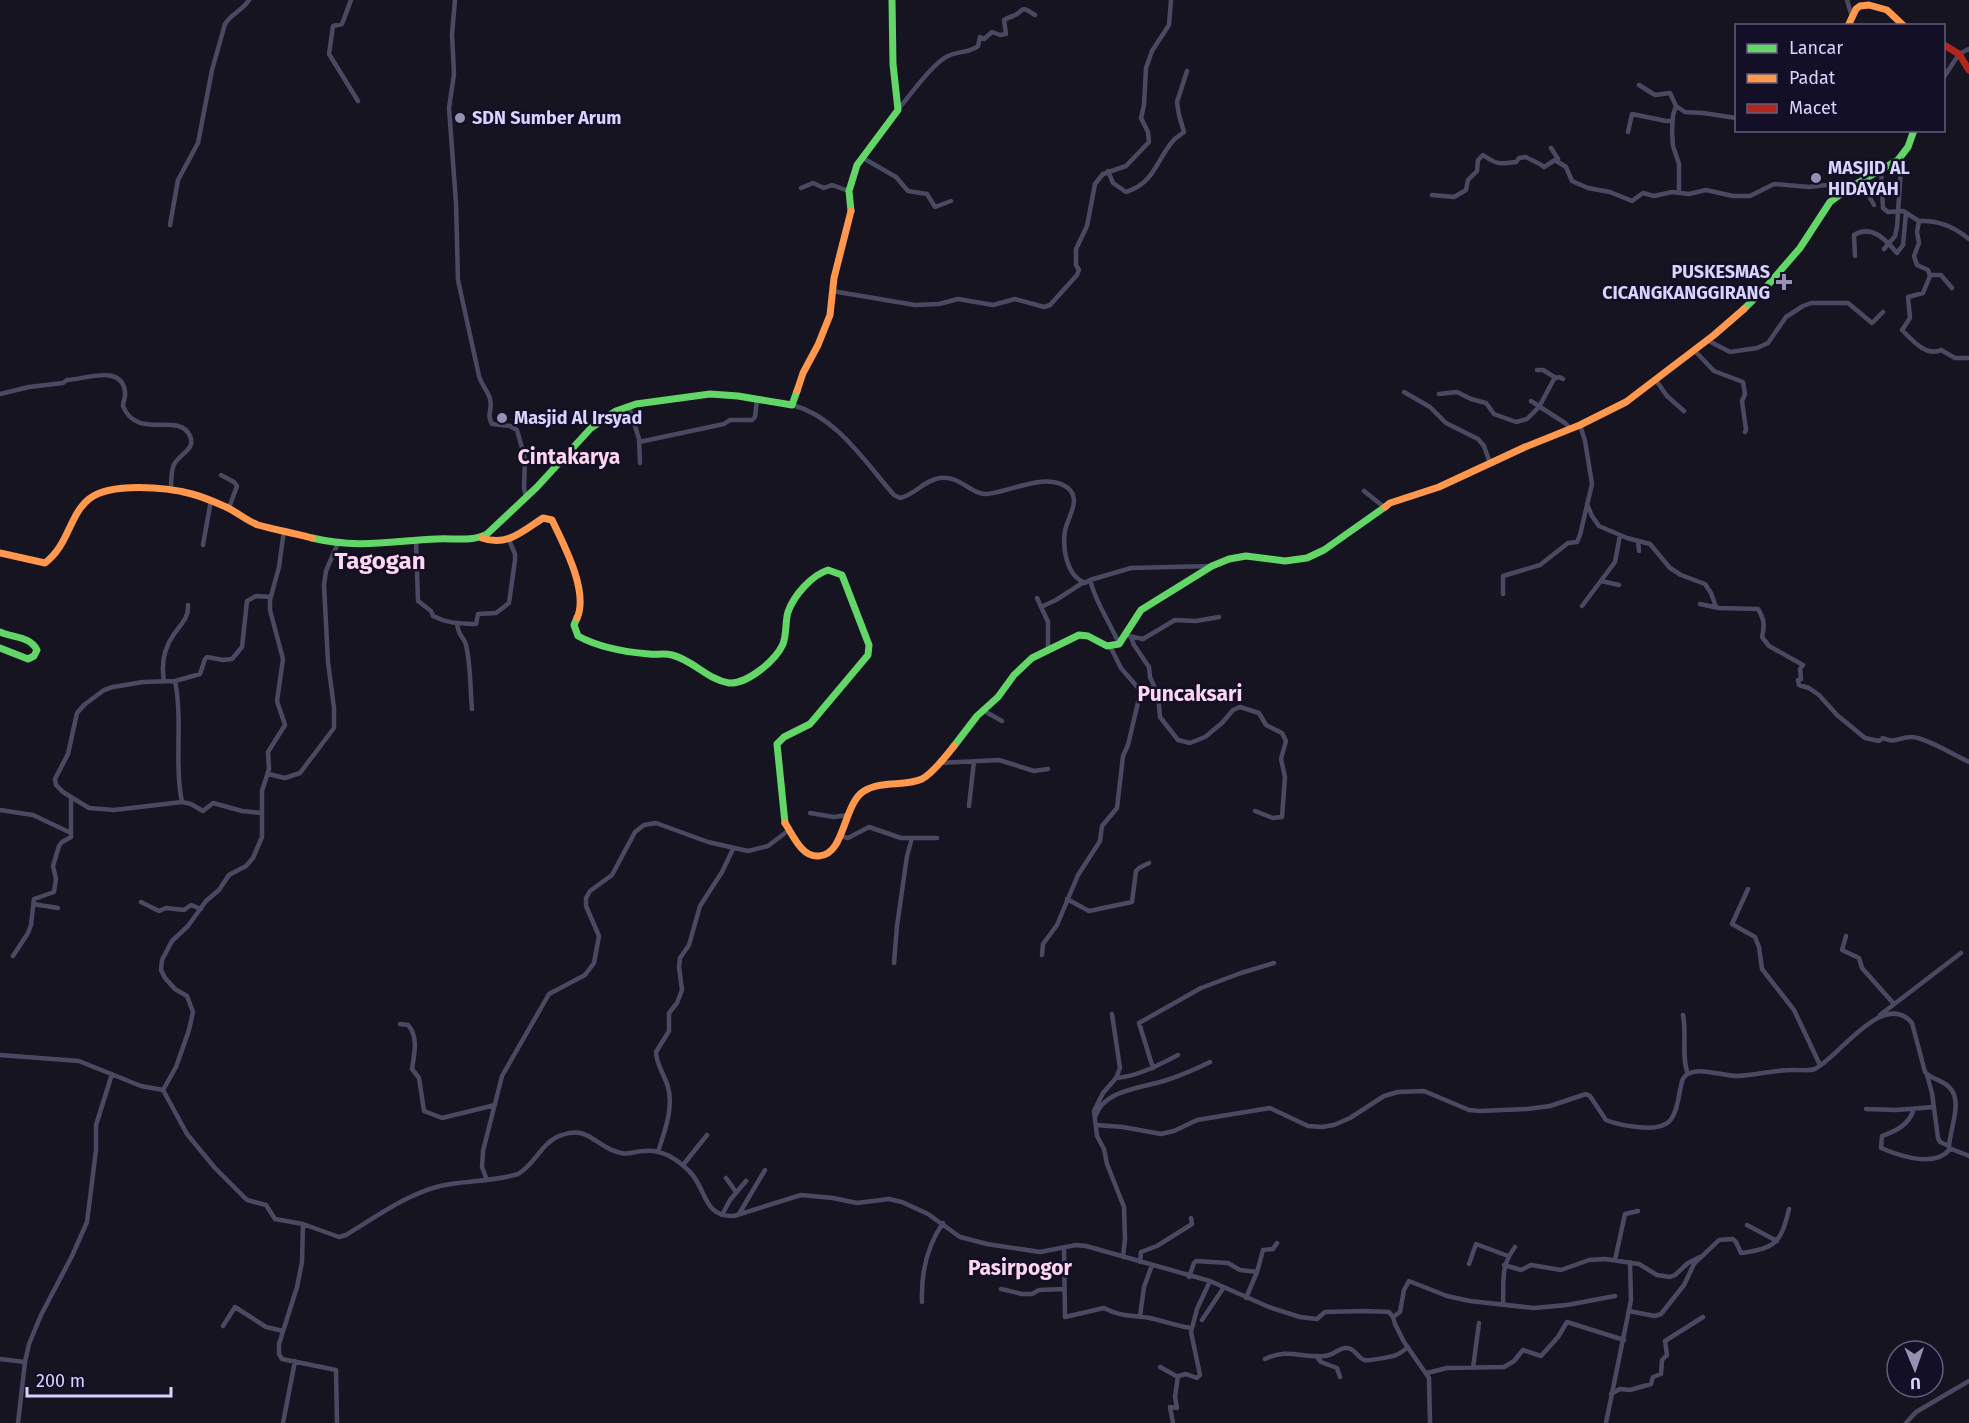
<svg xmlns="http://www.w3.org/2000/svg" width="1969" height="1423" viewBox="0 0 1969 1423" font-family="'Fira Sans',sans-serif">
	<rect width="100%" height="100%" fill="#161421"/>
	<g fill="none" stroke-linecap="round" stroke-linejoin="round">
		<path stroke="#4a4962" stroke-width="4.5" d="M 351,0 L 342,24 L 333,26 L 329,54 L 358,101
			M 455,0 L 452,34 L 454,74 L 449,108 L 456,203 L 458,280 L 479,376 C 481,384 488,391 490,399 C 493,409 486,415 492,424 L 510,426 L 517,430 L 525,459 L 524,488 L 526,497
			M 1847,0 L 1852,17
			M 1944,77 L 1959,54 L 1969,49
			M 1639,85 L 1655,95 L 1670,93 L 1676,106
			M 900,107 C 912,93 933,63 948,56 C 958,51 970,53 978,46 L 980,37 L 984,39 L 992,32 L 1000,35 L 1006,34 L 1004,20 C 1007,18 1010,17 1013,16 C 1026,11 1018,4 1035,15
			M 1628,132 L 1632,114 L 1666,121 L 1672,121
			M 1551,148 L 1558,159
			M 863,158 L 896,177 L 908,191 L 927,194 L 935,207 L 951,201
			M 1881,170 L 1883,208 L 1888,212 L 1903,211 L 1919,221 L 1917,232 L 1919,243 L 1914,256 L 1917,265 L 1928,270 L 1930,276 L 1923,293 L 1908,297 L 1910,318 L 1902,330 C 1912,340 1926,357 1941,350 L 1955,358 L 1969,358
			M 1108,171 L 1113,183 L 1126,192 C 1155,183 1156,160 1173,141 C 1176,137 1181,135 1184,132 L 1179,115 L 1177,102 L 1187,71
			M 801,188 L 813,183 L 824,188 L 832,185 L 849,191
			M 1849,188 L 1869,196 L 1874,205
			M 1679,193 L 1679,164 L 1673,146 L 1672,131 L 1673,115 L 1676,106 L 1685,112 L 1703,113 L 1736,118
			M 1432,195 L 1454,197 L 1466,190 L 1468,180 L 1477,171 L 1478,160 L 1483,155 C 1497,165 1500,164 1516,162 L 1519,158 L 1526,157 C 1532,161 1538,162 1544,167 L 1555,160 L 1566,167 L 1572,181 L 1588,188 L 1610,192 L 1632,201 L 1643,193 L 1654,196 L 1672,192 L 1689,194 L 1706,190 L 1733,196 L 1750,196 L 1774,184 L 1809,187 L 1836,184 L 1845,190
			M 1919,221 C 1939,220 1954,227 1969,239
			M 170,225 L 178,180 L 198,143 L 212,70 L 225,24 C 231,14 243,10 249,0
			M 1884,249 L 1895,236 L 1897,227 L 1901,168 L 1898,160
			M 1855,256 L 1854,235 C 1872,224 1886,240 1897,253 L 1903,245 L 1906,213
			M 1930,275 L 1941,275 L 1952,288
			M 832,291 L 915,305 L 939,304 L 958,299 L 993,305 L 1015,299 L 1044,307 L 1050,305 L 1077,275 L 1079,270 L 1076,265 L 1076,249 L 1087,226 L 1095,184 L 1103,174 L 1126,166 L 1149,142 L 1148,132 L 1141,118 L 1144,105 L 1146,68 L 1152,51 L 1169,25 L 1171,0
			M 1707,340 L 1730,352 L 1757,348 L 1768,343 L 1786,317 L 1803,306 L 1811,303 L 1848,303 L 1872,323 L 1883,312
			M 1694,350 L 1714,371 L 1743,382 L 1745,394 L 1742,401 L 1746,430 L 1745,432
			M 1537,370 L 1543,370 L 1556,378
			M 1655,379 L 1667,396 L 1684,411
			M 1404,392 L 1430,407 L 1446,423 L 1478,439 L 1484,446 L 1490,463
			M 0,394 L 29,387 L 63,383 L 67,380 C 83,380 122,363 125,392 C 126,397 123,401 123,406 C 137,441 179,411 190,436 C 197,450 176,455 173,467 C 171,474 171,483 171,490
			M 1439,394 L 1457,392 L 1471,399 L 1486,403 L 1494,414 L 1516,422 L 1527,419 L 1539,407 L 1554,379 L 1559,377 L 1563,379
			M 1531,401 L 1565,423 L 1571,429
			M 792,405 C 836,416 865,462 894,495 L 900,498 C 915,495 924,480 940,478 C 960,475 971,495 987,494 C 1010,492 1047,471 1068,488 C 1082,500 1067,518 1065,531 C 1062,549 1067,576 1085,583 L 1090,580 C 1096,604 1110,622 1119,644
			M 629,406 L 639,439 L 640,463
			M 639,442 L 724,424 L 730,420 L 752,420 L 755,417 L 757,400
			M 221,475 L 234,482 L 237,486 L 229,508
			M 1364,491 L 1384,507
			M 1587,504 L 1592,516 L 1599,526 L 1627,538 L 1650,544 L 1670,568 L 1681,575 L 1705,584 L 1711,593 L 1716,607
			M 416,540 L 418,601 L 431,611 L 433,616 C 449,624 458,623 476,624 L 478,614 L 496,613 L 509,603 L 515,560 L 515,554 L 509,540
			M 1638,541 L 1639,551
			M 203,545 L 211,500
			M 1090,580 L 1131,568 L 1212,566
			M 1601,581 L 1619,585
			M 1503,594 L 1503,576 L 1540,565 L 1568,543 L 1577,542 L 1580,535 L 1592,484 L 1585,441 L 1580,425
			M 1037,598 L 1048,622 L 1048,650
			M 1700,604 L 1719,608 L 1758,609 C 1764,619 1765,625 1762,637 L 1769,646 L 1803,665 L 1800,669 L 1801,679 L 1798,680 L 1799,685 L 1809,688 L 1819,695 L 1837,715 L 1865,738 L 1879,741 L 1883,738 C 1896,744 1899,737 1911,737 C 1923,736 1956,756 1969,762
			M 1582,606 L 1615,562 L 1620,535
			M 1041,607 L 1056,600 L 1084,582
			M 457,624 C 459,638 464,636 466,645 C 471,666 470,688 472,709
			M 1129,636 L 1143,639 L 1175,620 L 1196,621 L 1219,617
			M 1131,637 L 1134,645 L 1149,667 L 1150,677 L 1158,695 L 1160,717 L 1178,740 L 1190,743 L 1205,737 L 1222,723 L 1233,710 L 1240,707 L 1259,713 L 1266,725 L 1282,733 L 1286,741 L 1281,759 L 1285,777 L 1282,817 L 1273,818 L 1255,811
			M 164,681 C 161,664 164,648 174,634 C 181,624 189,618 188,605
			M 175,681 C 183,721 174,762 182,802
			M 984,711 L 1002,721
			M 939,763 L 999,760 L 1034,771 L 1048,769
			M 268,774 L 285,778 L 300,773 L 334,728 L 334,708 L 328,662 L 324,585 L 326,571 L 338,543
			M 969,806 L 974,761
			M 0,810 L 33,815 L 71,833
			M 262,813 L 242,811 L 213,803 L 203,811 L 191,804 L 182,802 L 114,810 L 89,808 L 63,792 L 56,785 L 55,779 L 68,754 L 77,713 L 84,705 L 104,690 L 113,687 L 143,682 L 175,681 L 200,674 L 205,659 L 207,657 L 223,660 L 232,659 L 242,647 L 247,601 L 256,596 L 271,597
			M 810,813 L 834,817 L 848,815
			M 840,836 L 848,838 L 869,827 L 901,838 L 937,838
			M 1748,889 L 1732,924 L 1755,937 L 1759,947 L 1762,969 L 1794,1010 L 1820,1065
			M 1067,899 L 1089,911 L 1132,902 L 1136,871 L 1139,868 L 1149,863
			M 141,902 L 159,911 L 166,908 L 184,910 L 191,905 L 201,909
			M 33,904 L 58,908
			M 1846,936 L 1842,950 L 1859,958 L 1862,968 L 1894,1004
			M 1042,955 L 1043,944 L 1057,925 L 1078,875 L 1100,841 L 1102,826 L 1117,808 L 1123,756 L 1128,745 L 1140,694 L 1139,689 L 1121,668 L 1110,646
			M 13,956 L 28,933 L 31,925 L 34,899 L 54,892 L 56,879 L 53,866 L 59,846 L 62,842 L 71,837 L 71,798
			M 894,963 L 897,926 L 907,856 L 912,838
			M 1112,1014 L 1120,1068 L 1116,1078 L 1103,1093 L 1094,1111 L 1097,1136 L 1104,1149 L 1107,1164 L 1124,1207 L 1125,1239 L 1123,1257
			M 1683,1015 C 1687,1033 1681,1058 1688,1074
			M 1880,1015 L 1961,953
			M 400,1024 L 408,1025 C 419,1037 414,1055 412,1069 L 419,1078 L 424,1111 L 442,1118 L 495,1105
			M 0,1055 L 79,1061 L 141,1086 L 163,1090 L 187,1134 L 215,1168 L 247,1200 L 266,1205 L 275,1219 L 303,1224 L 339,1237 L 346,1235 C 376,1217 405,1195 440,1186 C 465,1180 492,1182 518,1174 C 535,1165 542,1141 562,1135 C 590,1125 597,1149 621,1153 C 629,1155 636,1151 644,1151 C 661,1149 677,1159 689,1171 C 707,1188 702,1217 734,1216 L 801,1195 L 833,1198 L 857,1203 L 889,1199 L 902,1202 L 928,1214 L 960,1237 L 987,1244 L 1040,1252 L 1076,1245 L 1086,1246 L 1210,1281 L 1269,1307 L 1300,1317 L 1317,1319 L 1325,1312 L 1365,1311 L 1389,1312 L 1393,1317 L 1395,1324 L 1404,1342 L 1429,1378 L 1430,1423
			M 1153,1068 L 1139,1023 L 1201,988 L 1241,973 L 1274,963
			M 1927,1075 L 1932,1093 L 1938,1138 L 1940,1142 L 1949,1146
			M 1116,1078 C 1139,1076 1158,1065 1178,1055
			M 163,1090 L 176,1067 L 189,1030 L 193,1012 L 187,996 L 175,989 L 165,978 L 161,970 L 162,960 L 172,941 L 188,926 L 206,901 L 219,890 L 229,875 L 246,866 L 253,858 L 262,837 L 262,791 L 269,769 L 268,752 L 285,725 L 277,701 L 283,659 L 270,610 L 270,600 L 279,567 L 284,530
			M 1866,1109 L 1896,1110 L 1934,1107
			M 1914,1109 C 1909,1125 1896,1131 1882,1136 L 1881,1148 C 1900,1156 1935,1168 1950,1149
			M 1095,1117 C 1104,1089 1143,1088 1167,1080 C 1182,1075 1196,1069 1210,1062
			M 1096,1125 L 1123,1127 L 1161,1134 L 1174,1131 L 1197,1120 L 1270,1108 L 1308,1126 L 1322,1127 L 1334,1125 L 1350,1118 L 1384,1096 L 1398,1092 L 1424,1091 L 1469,1110 L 1480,1111 L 1527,1109 L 1550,1106 L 1586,1094 L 1590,1096 L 1606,1120 C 1616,1124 1626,1126 1637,1127 C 1670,1131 1675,1121 1680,1090 C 1682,1084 1681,1077 1688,1074 C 1701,1067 1723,1076 1738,1076 C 1758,1075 1776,1069 1797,1070 C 1803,1070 1809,1071 1815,1069 C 1839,1057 1884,989 1912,1023 L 1925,1072 C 1931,1079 1942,1080 1949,1087 C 1964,1101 1949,1130 1949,1148 L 1969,1156
			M 658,1152 C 664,1133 674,1108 668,1087 C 665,1076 656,1064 656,1052 L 669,1031 L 669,1013 L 677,1003 L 682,990 L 679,967 L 680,958 L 689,945 L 700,906 L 722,872 L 733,849
			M 683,1165 L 707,1135
			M 726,1178 L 736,1192
			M 487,1180 L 482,1167 L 483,1151 L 502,1076 L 549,994 L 585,975 L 594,963 L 599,936 L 586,906 L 586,898 L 590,891 L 612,875 L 635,832 L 644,825 L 656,823 L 708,842 L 748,851 L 768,846 L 789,830
			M 739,1214 L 765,1170
			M 722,1215 L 730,1200 L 746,1181
			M 303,1224 L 302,1262 L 297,1287 L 279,1344 L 279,1354 L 282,1359 L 336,1370 L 337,1423
			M 1747,1225 L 1777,1241
			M 1064,1248 L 1065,1317 L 1104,1308 C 1121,1317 1132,1315 1150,1318 C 1164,1321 1177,1326 1191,1328
			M 1615,1260 L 1625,1214 L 1638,1211
			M 1140,1262 L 1141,1252 L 1157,1246 L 1192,1224 L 1191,1218
			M 1469,1264 L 1476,1244 L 1508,1256
			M 1504,1265 L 1521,1270 L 1531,1265 L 1561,1270 L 1589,1260 L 1605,1259 L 1639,1264 L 1657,1275 L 1670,1277 L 1675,1275 L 1688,1263 L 1700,1257
			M 1189,1277 L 1194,1263 L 1196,1261 L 1228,1263 L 1240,1270 L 1257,1272 L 1263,1250 L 1273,1249 L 1277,1243
			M 1001,1289 L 1022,1294 L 1032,1294 L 1039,1290 L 1064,1289
			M 1246,1298 L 1257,1272
			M 922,1302 C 921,1275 927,1246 943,1223
			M 1503,1305 C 1504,1281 1500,1267 1515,1247
			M 1629,1311 L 1655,1316 L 1661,1314 L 1684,1285 L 1694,1264 L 1719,1240 L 1733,1239 L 1736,1242 L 1741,1253 C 1776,1248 1781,1243 1789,1209
			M 1140,1316 L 1144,1287 L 1152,1265
			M 1393,1317 L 1400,1312 L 1404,1290 L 1409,1281 L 1447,1296 L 1470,1301 L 1534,1308 L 1567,1305 L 1615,1296
			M 1202,1320 L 1224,1287
			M 223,1326 L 235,1307 L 266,1327 L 283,1331
			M 1316,1356 L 1321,1362 L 1337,1368 L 1340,1377
			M 0,1359 L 25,1362
			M 1265,1359 C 1288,1348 1301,1358 1324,1356 C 1332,1356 1338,1349 1345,1348 C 1354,1347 1357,1357 1364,1360 C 1368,1361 1392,1357 1396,1355 C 1400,1354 1404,1350 1408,1347
			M 1160,1367 L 1178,1377
			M 1473,1368 L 1479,1323
			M 1427,1373 L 1447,1368 L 1504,1367 L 1514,1361 L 1523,1350 L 1541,1356 L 1558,1337 L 1567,1322 L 1624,1340
			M 1611,1394 L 1620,1389 L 1630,1390 L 1651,1384 L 1653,1377 L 1661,1374 L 1662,1360 L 1667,1355 L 1665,1341 L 1703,1317
			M 18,1423 L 25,1362 L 29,1344 L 41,1315 L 72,1256 L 87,1222 L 96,1150 L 96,1125 L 112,1074
			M 283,1423 L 295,1361
			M 1173,1423 L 1170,1407 L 1177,1408 L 1175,1397 L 1178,1376 L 1186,1374 L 1197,1378 L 1200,1375 L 1191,1332 L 1197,1309 L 1210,1281
			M 1606,1423 L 1631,1300 L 1630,1262
			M 1906,1423 L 1916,1412 L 1969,1381"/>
		<path stroke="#63d668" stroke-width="7" d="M 851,211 L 849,191 L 857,165 L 898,110 L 893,64 L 892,0
			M 1744,309 L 1768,285 L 1800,248 L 1830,202 L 1849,188 L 1898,160 L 1908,147 L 1914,130
			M 312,538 C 359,549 391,541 437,539 C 454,538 472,542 487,534 L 537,487 L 591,428 L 616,411 L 636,404 L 710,394 L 738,396 L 792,405 L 797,391
			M 577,618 L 574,625 L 578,636 C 600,648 624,652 649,654 C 656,655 664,653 672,655 C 693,660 708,680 729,683 C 748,684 776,660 783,644 C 787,633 785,622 788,612 C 794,595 812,575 828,570 L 842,575 L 869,645 L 868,655 L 810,724 L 784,737 L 777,744 L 785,823
			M 0,632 C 13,638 30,636 37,650 L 34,656 L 28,659 L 0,648
			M 954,746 L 977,716 L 998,697 L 1014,675 L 1032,658 L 1079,635 L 1088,636 L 1107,646 L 1119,644 L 1141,610 L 1212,566 L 1229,559 L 1246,556 L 1285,561 L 1307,558 L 1324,550 L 1385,507"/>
		<path stroke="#ff974d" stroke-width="7" d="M 1848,26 L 1856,9 L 1860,6 L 1869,5 L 1887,10 L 1904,26
			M 797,391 L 803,373 L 818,345 L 830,315 L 834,278 L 851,211
			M 1385,507 L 1390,503 L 1439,487 L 1525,447 L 1580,425 L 1626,402 L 1714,335 L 1744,309
			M 482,538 C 507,547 523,531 543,518 L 552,520 C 564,545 589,592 577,618
			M 0,553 L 45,563 C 69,545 69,515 89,499 C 110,482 166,487 192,494 C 203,497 215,502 226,507 C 237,512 247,521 258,525 C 276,530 294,533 312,538
			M 785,823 C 793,835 802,858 819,856 C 845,855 843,804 864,791 C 882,780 904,787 922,779 C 931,774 947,755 954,746"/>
		<path stroke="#b3261e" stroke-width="7" d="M 1944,45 L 1959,54 L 1969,70"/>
	</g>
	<g fill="#9591b1" stroke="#130f26" stroke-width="2">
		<circle cx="460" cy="118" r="6"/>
		<circle cx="1816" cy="178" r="6"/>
		<path d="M1781 273h6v6h6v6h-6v6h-6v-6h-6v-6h6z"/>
		<circle cx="502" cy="418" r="6"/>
	</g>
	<g text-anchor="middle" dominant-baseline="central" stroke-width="5" stroke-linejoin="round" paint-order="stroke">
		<g font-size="18" font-weight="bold" fill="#d9d4ff" stroke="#130f26" text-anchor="start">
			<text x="472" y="118">SDN Sumber Arum</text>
			<text x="1828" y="168">MASJID AL<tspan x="1828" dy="21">HIDAYAH</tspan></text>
			<text x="1770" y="272" text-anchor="end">PUSKESMAS<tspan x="1770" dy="21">CICANGKANGGIRANG</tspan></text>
			<text x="514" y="418">Masjid Al Irsyad</text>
		</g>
		<g font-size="21" font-weight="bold" fill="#ffd6f0" stroke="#130f26">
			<text x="569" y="457">Cintakarya</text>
			<text x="1190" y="694">Puncaksari</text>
			<text x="1020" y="1268">Pasirpogor</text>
		</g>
		<g font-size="24" font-weight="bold" fill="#ffd6f0" stroke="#130f26">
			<text x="380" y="561">Tagogan</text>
		</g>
	</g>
	<rect x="1735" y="24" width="210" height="108" fill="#130f26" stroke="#625e7d" stroke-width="1.5"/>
	<rect x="1747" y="44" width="30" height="9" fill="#63d668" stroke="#625e7d" stroke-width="1.5"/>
	<text x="1789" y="54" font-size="18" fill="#d9d4ff">Lancar</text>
	<rect x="1747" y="74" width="30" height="9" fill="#ff974d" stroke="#625e7d" stroke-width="1.5"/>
	<text x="1789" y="84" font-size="18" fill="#d9d4ff">Padat</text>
	<rect x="1747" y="104" width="30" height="9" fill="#b3261e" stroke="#625e7d" stroke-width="1.5"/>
	<text x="1789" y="114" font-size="18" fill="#d9d4ff">Macet</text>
	<g transform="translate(1915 1369) rotate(178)"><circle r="28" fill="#130f26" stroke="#625e7d" stroke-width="1.5"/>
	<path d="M0-4.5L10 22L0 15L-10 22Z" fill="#9591b1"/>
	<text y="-9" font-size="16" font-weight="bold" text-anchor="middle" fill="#d9d4ff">U</text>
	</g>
	<path d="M27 1387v9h144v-9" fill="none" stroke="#d9d4ff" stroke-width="3"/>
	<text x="36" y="1387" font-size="18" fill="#d9d4ff" stroke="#130f26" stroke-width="4.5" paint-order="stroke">200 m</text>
</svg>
